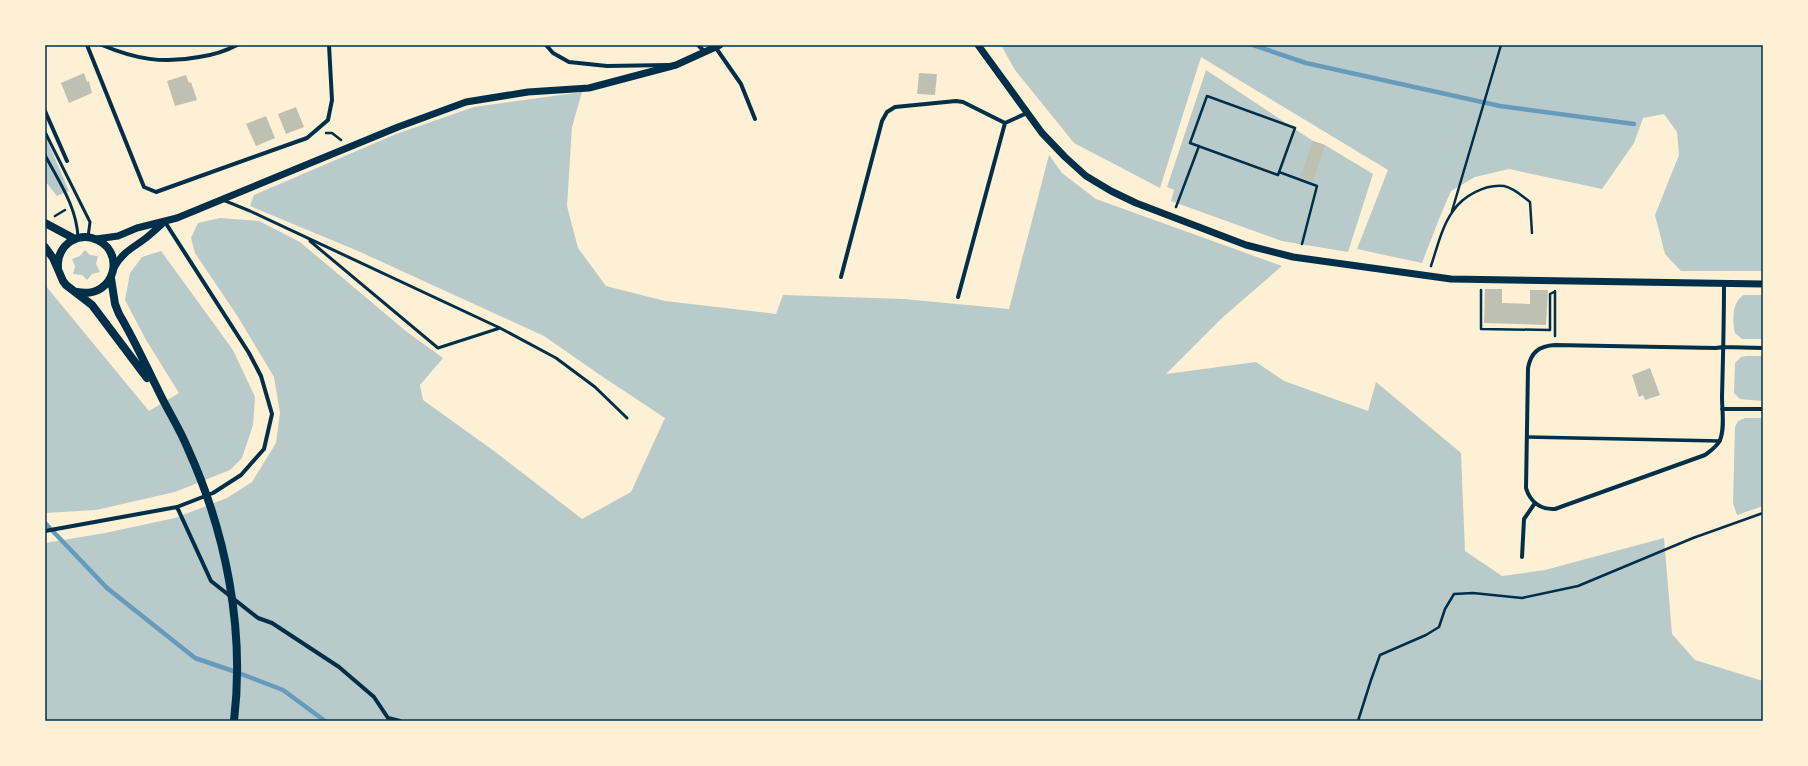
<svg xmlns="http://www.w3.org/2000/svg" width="1808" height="766" viewBox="0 0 1808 766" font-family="'Open Sans',sans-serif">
	<rect width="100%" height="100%" fill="#fdf0d5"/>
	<path fill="#b9caca" d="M 1001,45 L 1763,45 L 1763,271 L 1681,271 L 1665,254 L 1655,215 L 1679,155 L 1677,132 L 1664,114 L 1643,118 L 1634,143 L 1602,189 L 1509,169 L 1475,177 L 1451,191 L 1439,219 L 1422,263 L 1357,249 L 1388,170 L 1201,57 L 1160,188 L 1074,143 L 1015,70 Z
		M 1206,70 L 1313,141 L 1325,145 L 1373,174 L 1348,252 L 1282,241 L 1171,201 L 1174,190 L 1167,187 Z
		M 582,92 L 572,127 L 567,206 L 578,248 L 606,286 L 665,301 L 776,314 L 783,295 L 904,299 L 1009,309 L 1049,155 L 1062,173 L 1096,199 L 1282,266 L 1223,317 L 1166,374 L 1256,362 L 1284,381 L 1368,411 L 1376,382 L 1461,453 L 1465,551 L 1502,576 L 1545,570 L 1664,538 L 1672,634 L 1695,660 L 1763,681 L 1763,721 L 45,721 L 45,543 L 105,533 L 175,518 L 227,498 L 252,482 L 276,443 L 280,413 L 274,377 L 238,317 L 195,253 L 191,238 L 198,223 L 220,218 L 259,221 L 300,242 L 407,332 L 443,358 L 420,385 L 423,400 L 494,451 L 582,519 L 631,492 L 665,418 L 600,375 L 544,336 L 358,251 L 250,206 L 254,195 L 396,134 L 474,107 Z
		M 45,135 L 69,191 L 57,196 L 45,181 Z
		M 85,250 L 90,255 L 98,256 L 96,264 L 100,272 L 92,274 L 87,280 L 82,275 L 73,274 L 75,266 L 72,259 L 80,256 Z
		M 161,251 L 233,350 L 255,397 L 253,425 L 242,458 L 230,470 L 175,492 L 96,510 L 45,513 L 45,285 L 149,411 L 179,393 L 146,340 L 125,300 L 130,273 L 142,257 Z
		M 1744,295 L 1763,295 L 1763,339 L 1742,339 L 1735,333 C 1732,321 1732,301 1744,295 Z
		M 1746,356 L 1763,356 L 1763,401 L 1740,399 L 1734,393 L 1735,363 L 1741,357 Z
		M 1745,418 L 1763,418 L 1763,506 L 1737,515 L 1733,503 L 1735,427 L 1738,421 Z"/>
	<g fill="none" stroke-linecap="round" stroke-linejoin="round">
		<path stroke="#669bbc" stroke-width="4.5" d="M 1253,45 L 1306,63 L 1500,106 L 1634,124
			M 45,523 L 107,588 L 195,658 L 236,672 L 283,690 L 325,721"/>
	</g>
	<path fill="#bec0b2" d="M 84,73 L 87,82 L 89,81 L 92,93 L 69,103 L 61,83 Z
		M 919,73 L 937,74 L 935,95 L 917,94 Z
		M 186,75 L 189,83 L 191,82 L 197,100 L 175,106 L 167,81 Z
		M 296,107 L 304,127 L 286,134 L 278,114 Z
		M 266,116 L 275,138 L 256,146 L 246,124 Z
		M 1313,141 L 1325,145 L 1313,181 L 1300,177 Z
		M 1485,289 L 1502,289 L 1502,303 L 1530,304 L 1530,290 L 1548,290 L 1546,325 L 1484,323 Z
		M 1650,368 L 1660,395 L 1645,400 L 1643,395 L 1639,397 L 1632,375 Z"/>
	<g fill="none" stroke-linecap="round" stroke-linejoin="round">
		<path stroke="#003049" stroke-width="2.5" d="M 1207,96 L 1295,128 L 1278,175 L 1190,143 Z
			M 326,133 L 332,133 L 341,140
			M 1279,172 L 1317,186 L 1302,244
			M 1176,207 L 1199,146
			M 1452,211 L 1501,45
			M 55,216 L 65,210
			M 1431,266 C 1437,248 1442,226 1453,211 C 1463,196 1485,184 1504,186 C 1514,188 1522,196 1530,202 L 1532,233
			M 1481,290 L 1481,329 L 1550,330 L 1550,294 L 1554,292
			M 1555,336 L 1555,291
			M 1358,721 L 1371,680 L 1380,655 L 1426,635 L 1439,627 L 1445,609 L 1454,594 L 1473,593 L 1522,598 L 1578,586 L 1693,538 L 1763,513"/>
		<path stroke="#003049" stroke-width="3" d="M 45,132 L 90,222 L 88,237
			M 45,155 C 59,182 77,207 78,238
			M 223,200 L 250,211 L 500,328 L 556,358 L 595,387 L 627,418
			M 310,241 L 438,348 L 500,328"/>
		<path stroke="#003049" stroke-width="3.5" d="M 1527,437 L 1720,441"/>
		<path stroke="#003049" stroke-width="4" d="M 87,45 L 144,187 L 156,192 L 307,138 L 328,120 L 332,100 L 329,45
			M 102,45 C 135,59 163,64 199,57 C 213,55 224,52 237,45
			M 546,45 L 553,53 L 569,62 L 607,66 L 668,65
			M 698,45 L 705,52
			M 716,48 L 741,84 L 755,119
			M 45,111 L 67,161
			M 841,277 L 882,121 L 887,112 L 895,107 L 956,101 L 963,102 L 1005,123
			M 1724,284 C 1724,322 1723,359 1722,397 C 1722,410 1725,428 1720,440 C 1717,447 1710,451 1705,455 L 1555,509 C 1541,510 1530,502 1526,488 L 1528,368 C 1531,352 1539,346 1555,345 L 1716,348 L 1723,347 L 1763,348
			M 958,297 L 1005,123 L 1027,113
			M 1722,409 L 1763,409
			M 177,507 L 211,581 L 258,618 L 272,623 L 339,667 L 374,697 L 388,718 L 400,721
			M 45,531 L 177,507 L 213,493 L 241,475 L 264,449 L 272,414 L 261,376 L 249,353 L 165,222
			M 1522,557 L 1524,519 L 1535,503"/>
		<path stroke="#003049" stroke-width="7" d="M 978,45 L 1042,133 L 1065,157 L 1086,176 L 1111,191 L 1136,203 L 1246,245 L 1293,257 L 1451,279 L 1763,284
			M 96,239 L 118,236 L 137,228 L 177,218 L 398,127 L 466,102 L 528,92 L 589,88 L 676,65 L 720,45
			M 114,268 C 122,252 133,248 146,238 C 152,233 158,228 163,223"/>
		<path stroke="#003049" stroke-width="8" d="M 45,223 L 75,239
			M 45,247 L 53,258 L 63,281 L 66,285 L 92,305 L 147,378
			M 58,267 C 57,257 62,247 71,241 C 78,237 85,236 92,238 C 128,248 116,300 77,292
			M 111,278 L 115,304 L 119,314 C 134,339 146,366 159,392 C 168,411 180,429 188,449 C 226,533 245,629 234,721"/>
	</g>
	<rect width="1808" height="766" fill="none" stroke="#fdf0d5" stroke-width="92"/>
	<rect x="46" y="46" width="1716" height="674" fill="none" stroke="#003049" stroke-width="1.5"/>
</svg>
